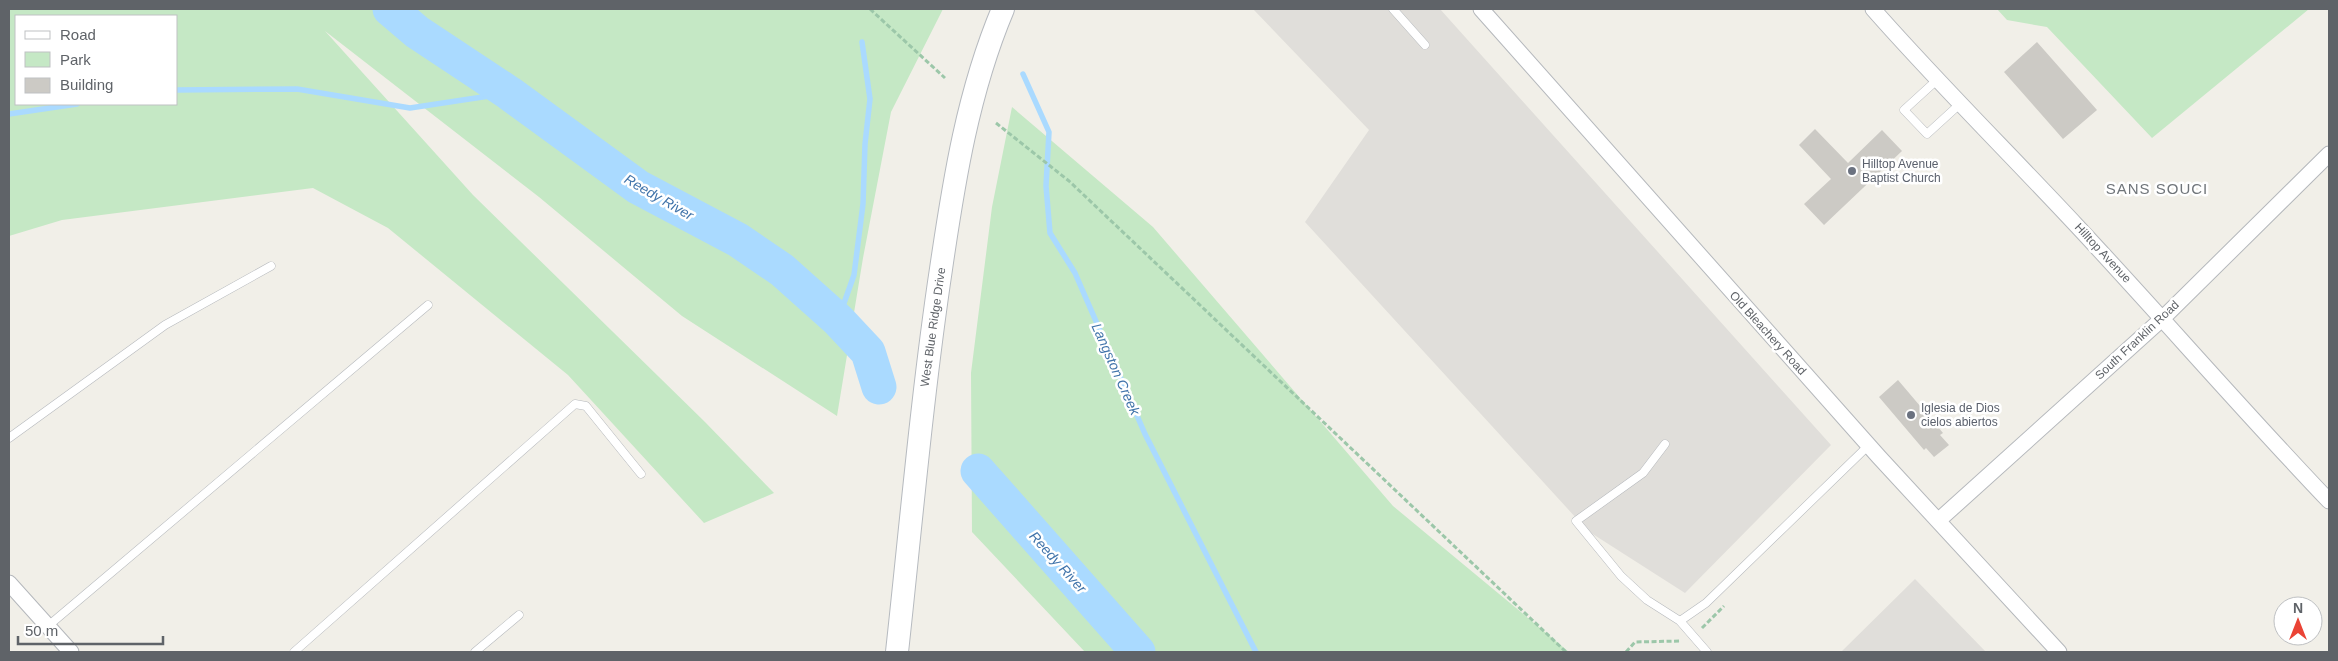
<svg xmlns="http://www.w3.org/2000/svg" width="2338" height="661" viewBox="0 0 2338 661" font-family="Helvetica,sans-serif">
	<rect width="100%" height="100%" fill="#f1efe8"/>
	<path fill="#e0deda" d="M 1253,9 L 1440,9 L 1831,445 L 1685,593 L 1588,531 L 1305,222 L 1369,130 Z
		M 1915,579 L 1986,652 L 1841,652 Z"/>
	<path fill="#c5e8c5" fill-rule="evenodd" d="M 9,9 L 943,9 L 891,112 L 863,258 L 837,416 L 682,316 L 539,197 L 325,31 L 473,195 L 705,422 L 774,493 L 704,523 L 568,375 L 388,228 L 313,188 L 62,220 L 9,236 ZM 16,16 L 176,16 L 176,104 L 16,104 Z
		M 1997,9 L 2309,9 L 2152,138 L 2047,27 L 2007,20 Z
		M 1012,107 L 1153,227 L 1393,506 L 1569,652 L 1085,652 L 972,532 L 971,373 L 992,207 Z"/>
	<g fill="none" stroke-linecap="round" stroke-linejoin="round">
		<path stroke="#aadaff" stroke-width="5.5" d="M 1023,74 L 1049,132 L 1046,186 L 1050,233 L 1075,273 L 1145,434 L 1256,652
			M 176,90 L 297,89 L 410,108 L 509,93
			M 9,114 L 77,104
			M 838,320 L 854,275 L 863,204 L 865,144 L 870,99 L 862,42"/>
		<path stroke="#aadaff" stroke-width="35" d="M 390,9 L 417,32 L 509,93 L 638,187 L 738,240 L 782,270 L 838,320 L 868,352 L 879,387
			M 978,471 L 1138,652"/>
	</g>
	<path fill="#cccac5" d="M 2037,42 L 2097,110 L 2063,139 L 2004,72 Z
		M 1815,129 L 1848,163 L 1882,130 L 1902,151 L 1824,225 L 1804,204 L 1831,179 L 1799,145 Z
		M 1898,380 L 1943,433 L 1940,435 L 1949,445 L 1934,457 L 1926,448 L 1924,450 L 1879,397 Z"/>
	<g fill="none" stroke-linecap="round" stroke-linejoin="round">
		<defs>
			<path id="service" d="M 1393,9 L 1425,45
				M 1938,79 L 1904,110 L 1927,134 L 1961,103
				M 9,438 L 165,325 L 271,266
				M 1665,444 L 1643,473 L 1576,521 L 1621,576 L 1647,600 L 1680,621 L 1706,603 L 1869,445
				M 1680,621 L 1707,652
				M 48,626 L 428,305
				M 294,652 L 575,404 L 586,406 L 641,474
				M 475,652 L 519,615"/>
			<path id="minor" d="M 1481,9 L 1879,457 L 2059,652
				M 1873,9 C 1938,83 2009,153 2077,226 C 2162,317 2243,411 2329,501
				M 1939,520 L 2163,318 L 2329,154
				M 9,583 L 71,652"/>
			<path id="secondary" d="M 897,652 C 911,524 922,396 941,269 C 954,180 968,92 1003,9"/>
		</defs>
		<use href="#service" stroke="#b5b8bc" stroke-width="9"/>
		<use href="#minor" stroke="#b5b8bc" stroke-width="17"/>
		<use href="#secondary" stroke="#b6babf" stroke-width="24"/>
		<path stroke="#9cc7a9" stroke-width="3" stroke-dasharray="5 2.5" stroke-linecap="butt" d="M 870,9 L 945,78
			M 996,123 L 1069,181 L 1566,652
			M 1702,628 L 1724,606
			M 1626,652 L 1635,642 L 1680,641"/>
		<use href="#service" stroke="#fff" stroke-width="8"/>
		<use href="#minor" stroke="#fff" stroke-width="15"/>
		<use href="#secondary" stroke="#fff" stroke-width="22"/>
	</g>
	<g fill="#6b7280" stroke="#fff" stroke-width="2">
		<circle cx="1852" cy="171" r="5"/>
		<circle cx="1911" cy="415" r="5"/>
	</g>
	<g text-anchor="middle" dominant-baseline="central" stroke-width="5" stroke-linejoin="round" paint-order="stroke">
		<g font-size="12" fill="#5b616d" stroke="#fff" text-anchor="start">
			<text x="1862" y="164">Hilltop Avenue<tspan x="1862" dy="14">Baptist Church</tspan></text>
			<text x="1921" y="408">Iglesia de Dios<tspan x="1921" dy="14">cielos abiertos</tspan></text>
		</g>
		<g font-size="12" fill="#5f6368" stroke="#fff">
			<text transform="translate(2103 253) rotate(47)">Hilltop Avenue</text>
			<text transform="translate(933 327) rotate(-82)">West Blue Ridge Drive</text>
			<text transform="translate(1768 333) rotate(48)">Old Bleachery Road</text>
			<text transform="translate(2137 340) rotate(-43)">South Franklin Road</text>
		</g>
		<g font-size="14" font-style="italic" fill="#4174aa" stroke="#fff">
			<text transform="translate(659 197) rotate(30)">Reedy River</text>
			<text transform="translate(1116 369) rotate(66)">Langston Creek</text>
			<text transform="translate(1058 562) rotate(48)">Reedy River</text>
		</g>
		<g font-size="15" letter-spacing="1" fill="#70757a" stroke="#fff">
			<text x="2157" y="188">SANS SOUCI</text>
		</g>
	</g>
	<rect width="2338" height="661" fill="none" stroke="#5f6368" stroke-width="20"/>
	<rect x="15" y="15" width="162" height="90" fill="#ffffff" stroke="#bfc1c3"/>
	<rect x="25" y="31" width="25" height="8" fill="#ffffff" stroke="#bfc1c3"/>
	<text x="60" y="40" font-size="15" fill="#5f6368">Road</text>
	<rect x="25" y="52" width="25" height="15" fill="#c5e8c5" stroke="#bfc1c3"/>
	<text x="60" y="65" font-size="15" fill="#5f6368">Park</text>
	<rect x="25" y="78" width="25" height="15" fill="#cccac5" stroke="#bfc1c3"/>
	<text x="60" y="90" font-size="15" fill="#5f6368">Building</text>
	<g transform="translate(2298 621)"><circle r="24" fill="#ffffff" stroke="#bfc1c3"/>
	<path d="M0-4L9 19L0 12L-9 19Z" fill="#ea4335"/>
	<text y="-8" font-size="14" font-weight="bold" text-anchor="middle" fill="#5f6368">N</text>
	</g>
	<path d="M18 636v8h145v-8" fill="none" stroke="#5f6368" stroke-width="2.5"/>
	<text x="25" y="636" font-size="15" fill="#5f6368" stroke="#ffffff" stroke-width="4" paint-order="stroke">50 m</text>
</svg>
